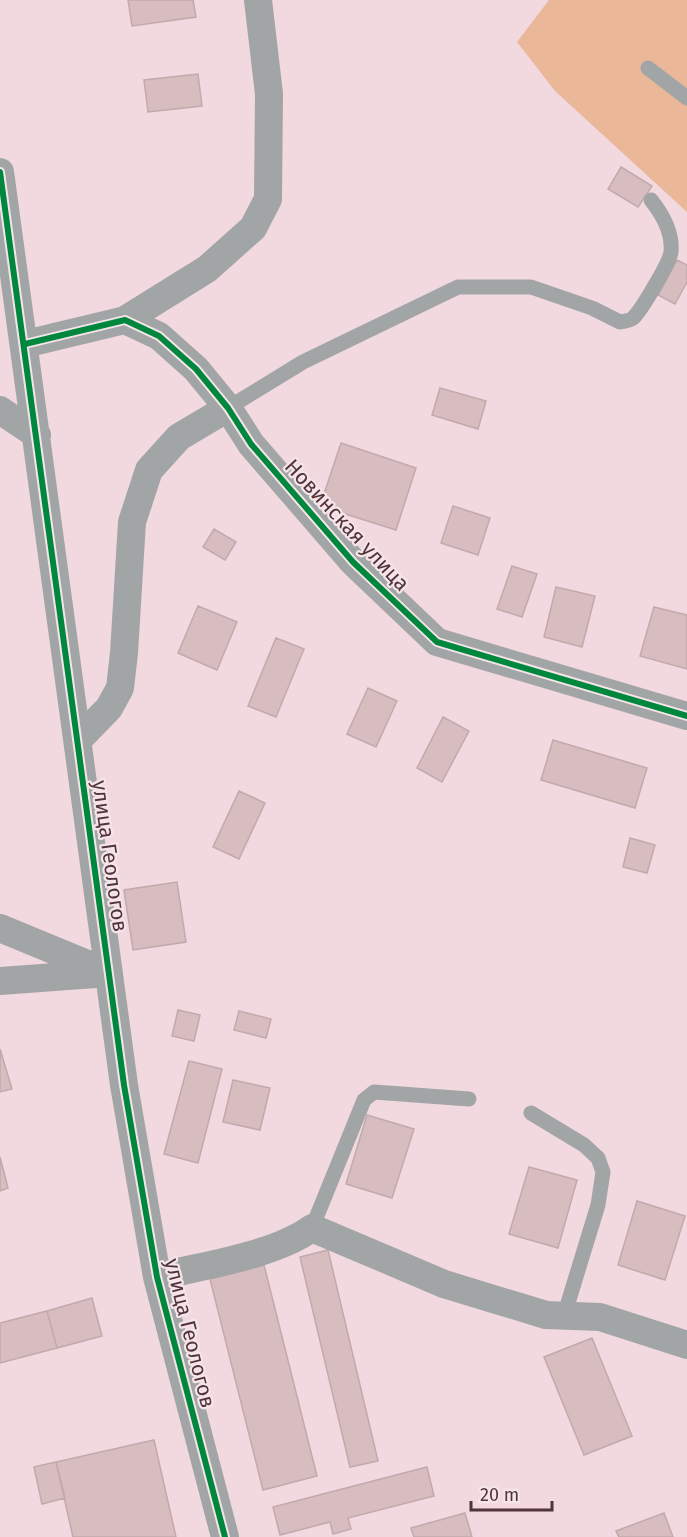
<svg xmlns="http://www.w3.org/2000/svg" width="687" height="1537" viewBox="0 0 687 1537" font-family="'Fira Sans',sans-serif">
	<rect width="100%" height="100%" fill="#f2d8df"/>
	<path fill="#eab899" d="M 549,0 L 687,0 L 687,212 L 555,91 L 517,42 Z"/>
	<path fill="#d7bdc0" stroke="#c2a9ab" stroke-width="1.5" d="M 128,0 L 193,0 L 196,17 L 132,26 Z
		M 198,74 L 202,106 L 148,112 L 144,80 Z
		M 621,167 L 652,186 L 638,207 L 608,189 Z
		M 677,260 L 687,265 L 687,282 L 675,304 L 658,295 Z
		M 440,388 L 486,401 L 478,429 L 432,415 Z
		M 341,443 L 416,468 L 396,530 L 320,506 Z
		M 453,506 L 490,518 L 478,555 L 441,543 Z
		M 214,529 L 236,542 L 225,560 L 203,547 Z
		M 512,566 L 537,574 L 522,617 L 497,609 Z
		M 556,587 L 595,596 L 582,647 L 544,637 Z
		M 198,606 L 237,622 L 217,670 L 178,653 Z
		M 654,607 L 687,615 L 687,669 L 640,656 Z
		M 276,638 L 304,649 L 276,717 L 248,706 Z
		M 368,688 L 397,701 L 376,747 L 347,734 Z
		M 443,717 L 469,731 L 442,782 L 417,768 Z
		M 553,740 L 647,768 L 635,808 L 541,780 Z
		M 239,791 L 265,803 L 239,859 L 213,847 Z
		M 630,838 L 655,845 L 647,873 L 623,867 Z
		M 177,882 L 186,942 L 133,950 L 124,890 Z
		M 178,1010 L 200,1015 L 194,1041 L 172,1036 Z
		M 239,1011 L 271,1019 L 266,1038 L 234,1030 Z
		M 0,1049 L 12,1089 L 0,1092 Z
		M 189,1061 L 222,1069 L 198,1163 L 164,1154 Z
		M 233,1080 L 270,1088 L 260,1130 L 223,1122 Z
		M 367,1115 L 414,1129 L 392,1198 L 346,1184 Z
		M 0,1157 L 8,1188 L 0,1191 Z
		M 529,1167 L 577,1180 L 558,1248 L 509,1234 Z
		M 637,1201 L 685,1216 L 665,1280 L 618,1265 Z
		M 328,1250 L 378,1461 L 350,1467 L 300,1257 Z
		M 264,1265 L 317,1476 L 263,1490 L 210,1279 Z
		M 92,1298 L 102,1336 L 57,1348 L 47,1311 Z
		M 47,1311 L 57,1348 L 0,1363 L 0,1323 Z
		M 592,1338 L 632,1436 L 584,1455 L 544,1357 Z
		M 154,1440 L 176,1537 L 73,1537 L 56,1462 Z
		M 56,1462 L 65,1498 L 42,1504 L 34,1467 Z
		M 427,1467 L 434,1496 L 348,1518 L 351,1529 L 333,1534 L 330,1522 L 280,1535 L 273,1507 Z
		M 465,1513 L 472,1537 L 414,1537 L 411,1528 Z
		M 664,1513 L 673,1537 L 619,1537 L 616,1531 Z"/>
	<g fill="none" stroke-linecap="round" stroke-linejoin="round">
		<path stroke="#a2a5a5" stroke-width="15" d="M 648,68 L 687,98
			M 228,408 L 303,362 L 458,287 L 531,287 L 592,308 L 620,322 C 624,321 630,321 633,318 C 641,311 670,262 671,252 C 673,232 663,215 651,200
			M 531,1113 L 584,1145 L 598,1158 L 603,1172 L 598,1205 L 564,1316
			M 312,1228 L 364,1100 L 374,1092 L 469,1099"/>
		<path stroke="#a2a5a5" stroke-width="28" d="M 0,172 L 124,1085 L 157,1277 L 225,1537
			M 125,320 L 207,269 L 253,228 L 268,199 L 269,94 L 258,0
			M 25,344 L 125,320 L 159,336 L 196,369 L 228,408 L 251,444 L 353,562 L 437,642 L 687,716
			M 0,410 L 37,435
			M 78,740 L 109,708 L 120,688 L 124,653 L 132,522 L 149,470 L 179,437 L 228,408
			M 0,928 L 109,973 L 0,981
			M 157,1277 C 204,1265 273,1256 312,1228 L 444,1284 L 546,1315 L 600,1317 L 687,1345"/>
		<defs>
			<path id="cycleway" d="M 0,172 L 124,1085 L 157,1277 L 225,1537
				M 25,344 L 125,320 L 159,336 L 196,369 L 228,408 L 251,444 L 353,562 L 437,642 L 687,716"/>
		</defs>
		<use href="#cycleway" stroke="#f5e5e9" stroke-width="10"/>
		<use href="#cycleway" stroke="#00873e" stroke-width="6"/>
	</g>
	<g text-anchor="middle" dominant-baseline="central" stroke-width="4.5" stroke-linejoin="round" paint-order="stroke">
		<g font-size="21" fill="#51333c" stroke="#f5e5e9">
			<text transform="translate(347 525) rotate(47)">Новинская улица</text>
			<text transform="translate(110 856) rotate(82)">улица Геологов</text>
			<text transform="translate(190 1333) rotate(76)">улица Геологов</text>
		</g>
	</g>
	<path d="M471 1501v9h81v-9" fill="none" stroke="#51333c" stroke-width="3"/>
	<text x="480" y="1501" font-size="18" fill="#51333c" stroke="#f5e5e9" stroke-width="4.5" paint-order="stroke">20 m</text>
</svg>
